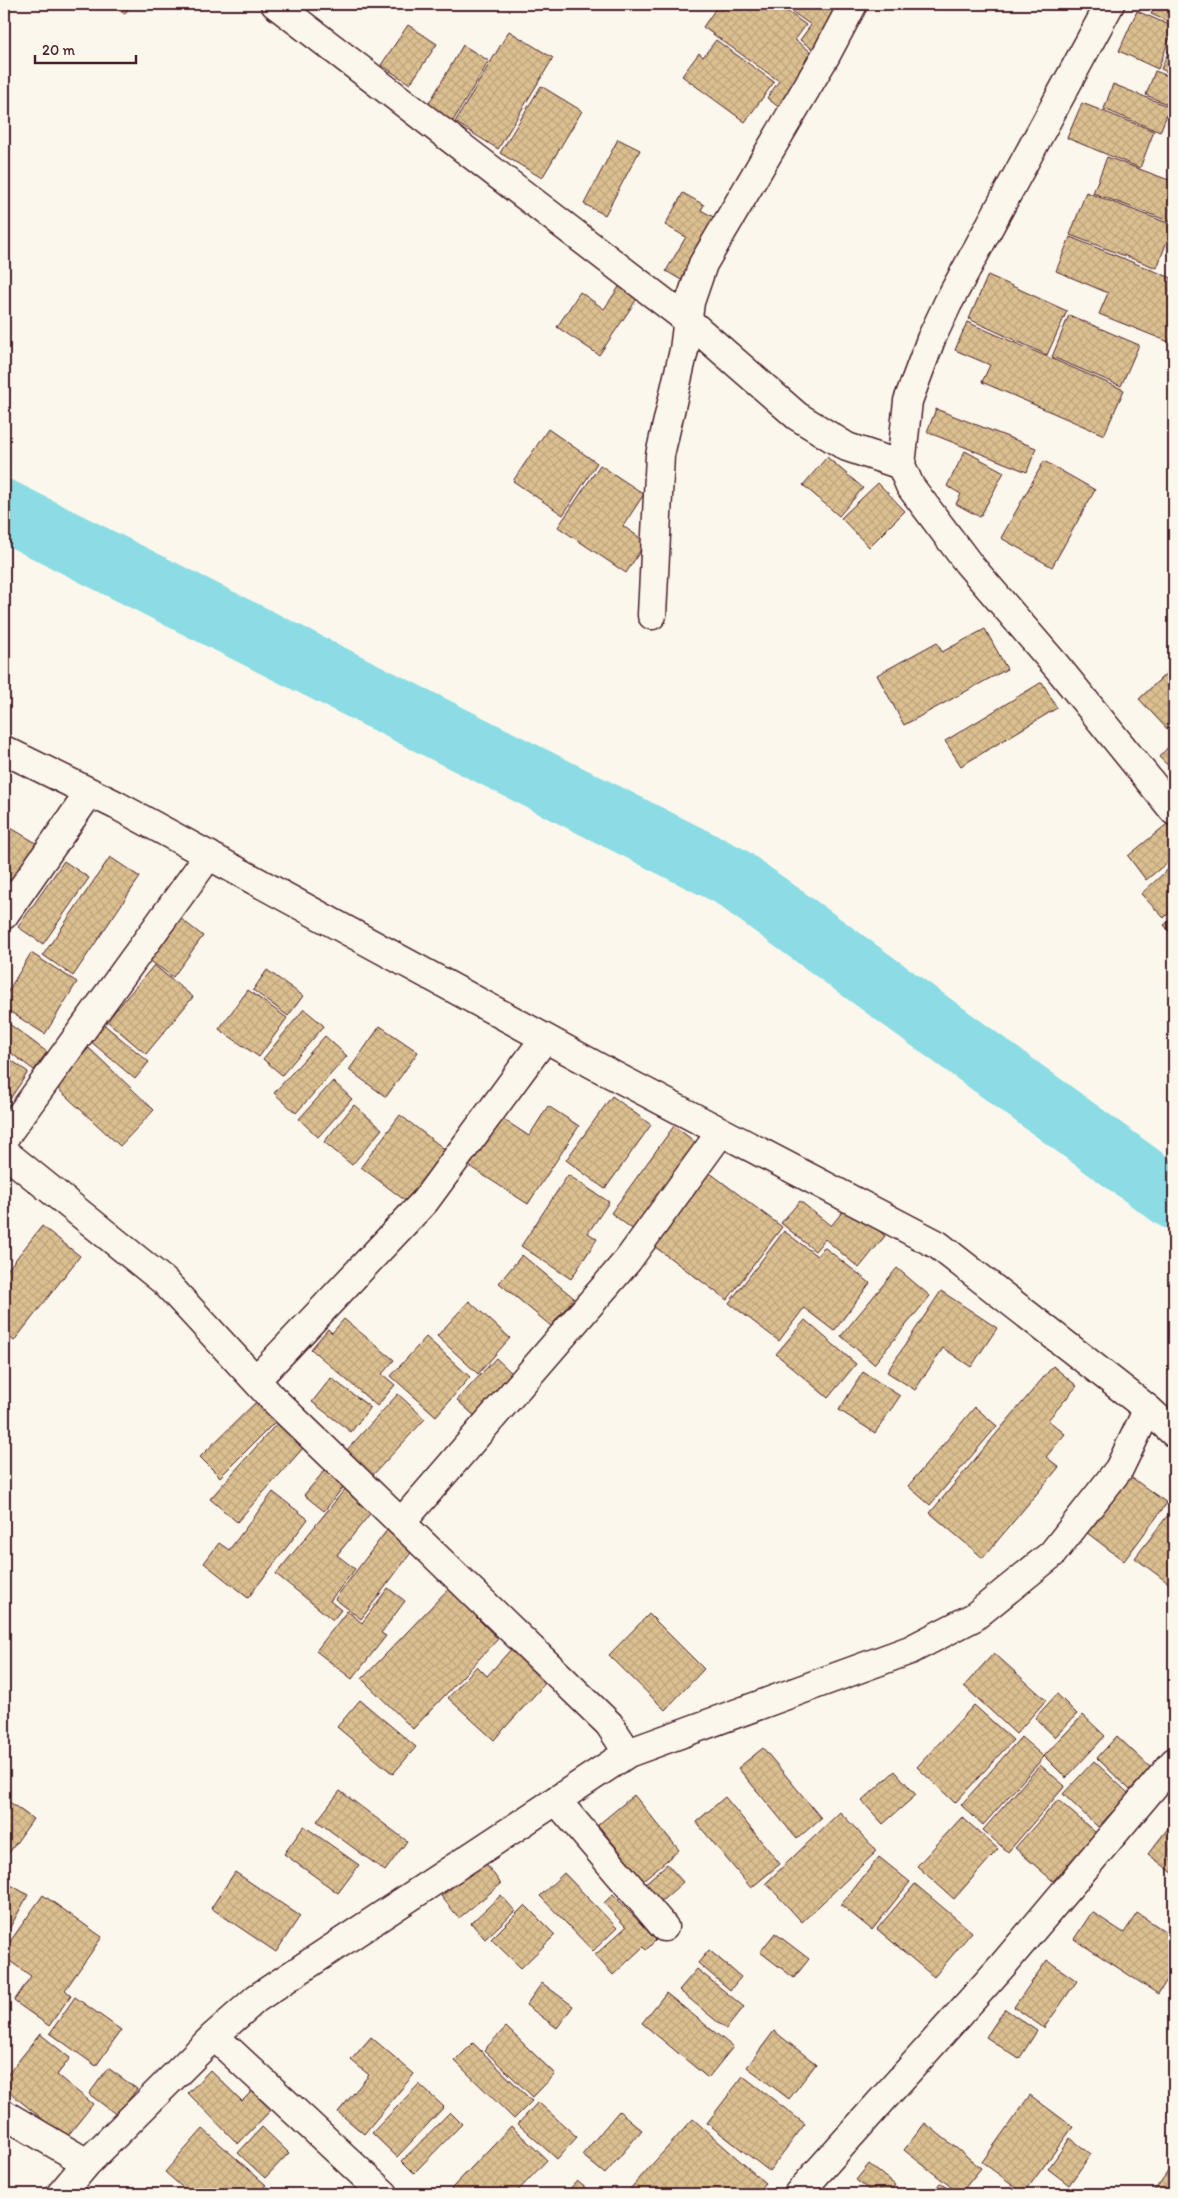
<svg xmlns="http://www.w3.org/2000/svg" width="1178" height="2198" viewBox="0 0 1178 2198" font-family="Itim,sans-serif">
	<defs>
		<pattern id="building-cross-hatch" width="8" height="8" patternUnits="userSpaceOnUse" patternTransform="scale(1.25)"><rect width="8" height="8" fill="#dcc091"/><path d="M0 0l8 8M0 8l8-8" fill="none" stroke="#bea57d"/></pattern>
	</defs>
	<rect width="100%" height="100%" fill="#fbf7ec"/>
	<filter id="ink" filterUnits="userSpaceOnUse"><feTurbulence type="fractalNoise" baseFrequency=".02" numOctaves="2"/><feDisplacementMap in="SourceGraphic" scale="10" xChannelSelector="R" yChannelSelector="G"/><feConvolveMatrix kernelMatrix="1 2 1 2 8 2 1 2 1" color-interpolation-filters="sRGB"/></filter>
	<g filter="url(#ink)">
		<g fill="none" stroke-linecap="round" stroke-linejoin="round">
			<path stroke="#8bdce4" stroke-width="61" d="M 4,510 L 730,876 L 1174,1199"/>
		</g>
		<path fill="url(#building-cross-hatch)" stroke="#4a1f2b" d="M 109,4 L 131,4 L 125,14 Z
			M 719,4 L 777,4 L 806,25 L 795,40 L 818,57 L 781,109 L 767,98 L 779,81 L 703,27 Z
			M 781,4 L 847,4 L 814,50 L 800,40 L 811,25 Z
			M 1156,4 L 1174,4 L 1174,24 L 1151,14 Z
			M 1137,11 L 1174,27 L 1158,69 L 1119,51 Z
			M 408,25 L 437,44 L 410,84 L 381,65 Z
			M 509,31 L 553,58 L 498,149 L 455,122 Z
			M 1174,38 L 1174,75 L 1161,69 Z
			M 716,40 L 774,82 L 745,122 L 682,76 L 699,53 L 703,57 Z
			M 463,45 L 489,61 L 453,121 L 428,105 Z
			M 1155,71 L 1174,78 L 1174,107 L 1146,95 Z
			M 1113,84 L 1170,107 L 1160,132 L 1104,109 Z
			M 541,86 L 582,111 L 542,178 L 500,153 Z
			M 1082,103 L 1154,131 L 1140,168 L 1067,138 Z
			M 618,139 L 640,150 L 605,215 L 584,204 Z
			M 1107,157 L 1174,182 L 1174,223 L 1093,193 Z
			M 1086,192 L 1173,225 L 1157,268 L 1070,235 Z
			M 683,193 L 704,205 L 701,210 L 722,222 L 688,284 L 666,271 L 686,237 L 665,225 Z
			M 1070,237 L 1174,279 L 1174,344 L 1099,314 L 1108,293 L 1056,271 Z
			M 988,275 L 1067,311 L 1047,355 L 969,319 Z
			M 623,281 L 641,293 L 599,355 L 557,327 L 580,292 L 604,309 Z
			M 1069,315 L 1139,345 L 1121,386 L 1052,357 Z
			M 967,322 L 1124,390 L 1104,435 L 982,382 L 990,365 L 955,350 Z
			M 936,409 L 1036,448 L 1027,472 L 927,432 Z
			M 548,429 L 597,463 L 563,515 L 513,481 Z
			M 965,451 L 1004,472 L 980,517 L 956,504 L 961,494 L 947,486 Z
			M 827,457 L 863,488 L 839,516 L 803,485 Z
			M 1044,461 L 1095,490 L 1052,567 L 1001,538 Z
			M 600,465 L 644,494 L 623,526 L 646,542 L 626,573 L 558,527 Z
			M 878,483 L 905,511 L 869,547 L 841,518 Z
			M 985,629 L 1007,669 L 904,725 L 877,675 L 937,642 L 942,652 Z
			M 1174,666 L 1174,725 L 1168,730 L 1139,699 Z
			M 1042,682 L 1057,708 L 961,766 L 945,741 Z
			M 1174,741 L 1174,771 L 1159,757 Z
			M 4,824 L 38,844 L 4,902 Z
			M 1167,824 L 1174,833 L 1174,857 L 1146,880 L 1128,856 Z
			M 110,857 L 140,877 L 73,976 L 43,955 Z
			M 64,861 L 89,878 L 43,944 L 18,927 Z
			M 1174,864 L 1174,908 L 1164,918 L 1141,894 Z
			M 1174,917 L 1174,937 L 1164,925 Z
			M 180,918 L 203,936 L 173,977 L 149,960 Z
			M 31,953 L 77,982 L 45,1034 L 4,1008 L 4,998 Z
			M 154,965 L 193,997 L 146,1054 L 107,1021 Z
			M 267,970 L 303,996 L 288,1016 L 253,990 Z
			M 248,990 L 287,1018 L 259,1057 L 219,1029 Z
			M 304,1009 L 324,1026 L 282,1075 L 263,1059 Z
			M 4,1020 L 47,1052 L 34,1070 L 4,1048 Z
			M 102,1023 L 149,1062 L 135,1079 L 89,1040 Z
			M 380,1026 L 418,1052 L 386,1097 L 349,1070 Z
			M 325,1036 L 347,1056 L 296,1113 L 274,1093 Z
			M 89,1048 L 154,1110 L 120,1146 L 54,1085 Z
			M 4,1055 L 28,1072 L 10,1099 L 4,1094 Z
			M 333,1081 L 352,1099 L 318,1137 L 299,1119 Z
			M 612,1096 L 651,1125 L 605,1189 L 566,1160 Z
			M 4,1101 L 15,1109 L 4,1124 Z
			M 354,1105 L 382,1129 L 352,1165 L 324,1142 Z
			M 548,1106 L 579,1126 L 528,1204 L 469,1166 L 500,1117 L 529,1136 Z
			M 400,1115 L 451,1154 L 411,1205 L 361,1167 Z
			M 674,1126 L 702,1147 L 639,1234 L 611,1213 Z
			M 706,1170 L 782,1227 L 727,1300 L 651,1244 Z
			M 568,1175 L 609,1202 L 588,1233 L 597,1239 L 571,1279 L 521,1246 Z
			M 800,1201 L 831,1226 L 848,1205 L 885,1236 L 859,1268 L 825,1239 L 815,1251 L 781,1223 Z
			M 42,1226 L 80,1256 L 14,1341 L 4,1333 L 4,1274 Z
			M 784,1231 L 817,1256 L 824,1247 L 870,1283 L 834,1331 L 804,1308 L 779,1341 L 729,1303 Z
			M 522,1255 L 574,1298 L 551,1326 L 499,1283 Z
			M 897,1268 L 930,1296 L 874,1364 L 841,1336 Z
			M 941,1291 L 997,1328 L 971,1367 L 943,1348 L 915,1390 L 887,1372 Z
			M 469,1301 L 510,1338 L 478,1374 L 437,1336 Z
			M 344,1319 L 394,1360 L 382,1374 L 395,1385 L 377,1406 L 311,1349 L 328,1329 L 332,1333 Z
			M 805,1320 L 856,1364 L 828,1398 L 776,1354 Z
			M 426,1337 L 470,1377 L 436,1416 L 391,1376 Z
			M 496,1358 L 518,1379 L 480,1421 L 457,1400 Z
			M 1053,1366 L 1077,1386 L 1048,1420 L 1065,1434 L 1046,1457 L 1059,1467 L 983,1558 L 930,1513 Z
			M 863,1372 L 900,1396 L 875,1433 L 839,1410 Z
			M 331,1378 L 370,1407 L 351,1432 L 312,1402 Z
			M 398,1394 L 425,1419 L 371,1477 L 345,1452 Z
			M 257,1401 L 276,1421 L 220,1477 L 200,1457 Z
			M 975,1407 L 997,1426 L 930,1505 L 908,1486 Z
			M 278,1422 L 305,1446 L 237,1522 L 210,1499 Z
			M 325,1470 L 345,1485 L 324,1511 L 304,1495 Z
			M 1128,1475 L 1167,1503 L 1124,1561 L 1086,1532 Z
			M 346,1488 L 373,1510 L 337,1555 L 355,1569 L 330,1601 L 341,1610 L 333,1620 L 276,1574 Z
			M 273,1492 L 308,1519 L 248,1598 L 204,1563 L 219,1543 L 229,1550 Z
			M 1174,1507 L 1174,1580 L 1171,1585 L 1135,1558 Z
			M 387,1530 L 413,1550 L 361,1619 L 335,1599 Z
			M 454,1583 L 483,1610 L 476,1617 L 498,1639 L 413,1729 L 362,1679 Z
			M 388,1588 L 405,1601 L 381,1633 L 386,1636 L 352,1679 L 316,1651 L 347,1611 L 362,1623 Z
			M 649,1614 L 704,1669 L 665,1710 L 609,1655 Z
			M 513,1647 L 549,1679 L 494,1740 L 448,1698 L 477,1666 L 487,1676 Z
			M 994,1653 L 1046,1700 L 1016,1734 L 964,1686 Z
			M 1057,1694 L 1077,1714 L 1055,1737 L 1035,1718 Z
			M 360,1700 L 416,1747 L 393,1774 L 337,1727 Z
			M 974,1705 L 1013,1740 L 955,1803 L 917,1767 Z
			M 1083,1715 L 1105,1736 L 1066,1778 L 1044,1756 Z
			M 1117,1736 L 1151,1768 L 1130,1790 L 1097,1758 Z
			M 1021,1737 L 1044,1757 L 983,1825 L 961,1805 Z
			M 763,1748 L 821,1818 L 797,1839 L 738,1768 Z
			M 1094,1761 L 1129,1794 L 1098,1827 L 1063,1794 Z
			M 1040,1765 L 1065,1786 L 1008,1852 L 983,1830 Z
			M 895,1771 L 916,1795 L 883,1824 L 862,1801 Z
			M 340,1791 L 407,1841 L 385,1871 L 317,1821 Z
			M 634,1795 L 679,1850 L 643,1880 L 598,1825 Z
			M 725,1797 L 780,1864 L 751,1888 L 696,1822 Z
			M 4,1798 L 33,1819 L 4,1860 Z
			M 1058,1800 L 1096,1833 L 1053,1881 L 1015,1848 Z
			M 840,1812 L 877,1851 L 802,1922 L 766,1883 Z
			M 962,1817 L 998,1849 L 954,1899 L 917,1866 Z
			M 304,1826 L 359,1865 L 338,1893 L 284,1854 Z
			M 1169,1827 L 1174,1831 L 1174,1874 L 1148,1854 Z
			M 879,1857 L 910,1882 L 872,1930 L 841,1905 Z
			M 485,1862 L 501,1884 L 459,1918 L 441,1896 Z
			M 667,1864 L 683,1882 L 656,1906 L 640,1888 Z
			M 235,1872 L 300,1916 L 276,1952 L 211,1908 Z
			M 564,1873 L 617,1928 L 593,1951 L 540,1896 Z
			M 915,1884 L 972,1932 L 934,1977 L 877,1929 Z
			M 11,1885 L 28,1895 L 4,1938 L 4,1899 Z
			M 613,1894 L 656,1940 L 646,1950 L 643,1947 L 613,1975 L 595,1955 L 626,1927 L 604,1903 Z
			M 43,1895 L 102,1937 L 65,1990 L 71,1995 L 49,2026 L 14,2001 L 31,1976 L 4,1957 L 4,1950 Z
			M 501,1895 L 515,1911 L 485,1939 L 471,1923 Z
			M 525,1905 L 555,1935 L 521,1968 L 491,1939 Z
			M 1092,1912 L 1124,1933 L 1137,1913 L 1174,1937 L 1174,1969 L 1158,1994 L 1074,1939 Z
			M 775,1933 L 809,1959 L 794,1978 L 760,1952 Z
			M 709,1950 L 741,1977 L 730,1990 L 698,1963 Z
			M 1047,1960 L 1077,1981 L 1044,2028 L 1014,2007 Z
			M 697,1969 L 744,2007 L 726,2029 L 679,1990 Z
			M 542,1983 L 573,2006 L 557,2028 L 526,2005 Z
			M 666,1993 L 733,2047 L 708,2078 L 642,2023 Z
			M 75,1997 L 121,2030 L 96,2066 L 50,2033 Z
			M 1005,2009 L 1037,2031 L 1019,2059 L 986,2037 Z
			M 506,2027 L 555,2074 L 533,2097 L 484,2050 Z
			M 774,2031 L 816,2064 L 789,2099 L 747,2067 Z
			M 40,2034 L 70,2058 L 57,2075 L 93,2104 L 66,2138 L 4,2088 L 4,2079 Z
			M 371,2037 L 414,2074 L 364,2134 L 338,2112 L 369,2075 L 351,2060 Z
			M 473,2043 L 532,2101 L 514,2119 L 455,2061 Z
			M 108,2068 L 137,2089 L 117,2115 L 89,2094 Z
			M 210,2070 L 242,2101 L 254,2089 L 273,2108 L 238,2144 L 188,2093 Z
			M 743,2076 L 805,2124 L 769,2171 L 707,2123 Z
			M 419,2084 L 444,2107 L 397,2157 L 372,2133 Z
			M 1030,2095 L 1073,2127 L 1024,2193 L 982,2162 Z
			M 538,2102 L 577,2137 L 557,2159 L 518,2124 Z
			M 619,2111 L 642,2130 L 605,2174 L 582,2155 Z
			M 450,2112 L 462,2124 L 414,2173 L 402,2161 Z
			M 693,2119 L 765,2183 L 755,2194 L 633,2194 L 629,2190 Z
			M 925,2123 L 981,2168 L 960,2194 L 904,2150 Z
			M 511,2126 L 547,2160 L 515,2194 L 456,2194 L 451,2189 Z
			M 262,2127 L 289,2153 L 265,2178 L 238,2153 Z
			M 203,2129 L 266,2185 L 258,2194 L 190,2194 L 165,2172 Z
			M 1070,2138 L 1091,2154 L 1069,2185 L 1048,2169 Z
			M 1174,2163 L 1174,2194 L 1152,2194 Z
			M 869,2164 L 895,2185 L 888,2194 L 874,2194 L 856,2180 Z
			M 577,2181 L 593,2194 L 565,2194 Z
			M 940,2183 L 955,2194 L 931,2194 Z
			M 268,2187 L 276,2194 L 261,2194 Z"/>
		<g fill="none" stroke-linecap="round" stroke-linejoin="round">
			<defs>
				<path id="minor" d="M 275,4 L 686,319 L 797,416 L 847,447 L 901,465
					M 652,615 L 660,455 L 684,350 L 690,302 L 703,264 L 826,55 L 853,4
					M 4,750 L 116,805 L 611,1074 L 938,1245 L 1148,1409 L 1174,1433
					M 4,915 L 90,792
					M 4,1138 L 209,855
					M 4,1152 L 165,1282 L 272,1398 L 609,1724 L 628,1753
					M 256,1380 L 425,1201 L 545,1038
					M 401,1523 L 628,1260 L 721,1132
					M 556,1800 L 664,1927
					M 214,2036 L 384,2194
					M 4,2114 L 87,2163
					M 61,2194 L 87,2163 L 214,2036 L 257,1998 L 628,1753 L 910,1650 L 974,1617 L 1052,1554 L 1119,1469 L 1148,1409
					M 798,2194 L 1003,1965 L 1174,1762"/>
				<path id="tertiary" d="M 1110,4 L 948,303 L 931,339 L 908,401 L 901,465 L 910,486 L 968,563 L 1059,669 L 1174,811"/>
			</defs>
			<use href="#minor" stroke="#4a1f2b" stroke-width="31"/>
			<use href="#tertiary" stroke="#4a1f2b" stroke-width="31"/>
			<use href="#minor" stroke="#fbf7ec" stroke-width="28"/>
			<use href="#tertiary" stroke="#fbf7ec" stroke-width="28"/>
		</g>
	</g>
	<rect width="1178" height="2198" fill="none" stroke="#fbf7ec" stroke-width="20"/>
	<rect x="10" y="10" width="1158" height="2178" fill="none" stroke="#4a1f2b" stroke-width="2" filter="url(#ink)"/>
	<path d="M35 55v8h101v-8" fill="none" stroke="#4a1f2b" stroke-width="2.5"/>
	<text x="42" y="55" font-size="15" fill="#4a1f2b" stroke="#fbf7ec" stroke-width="4" paint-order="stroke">20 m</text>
</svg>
